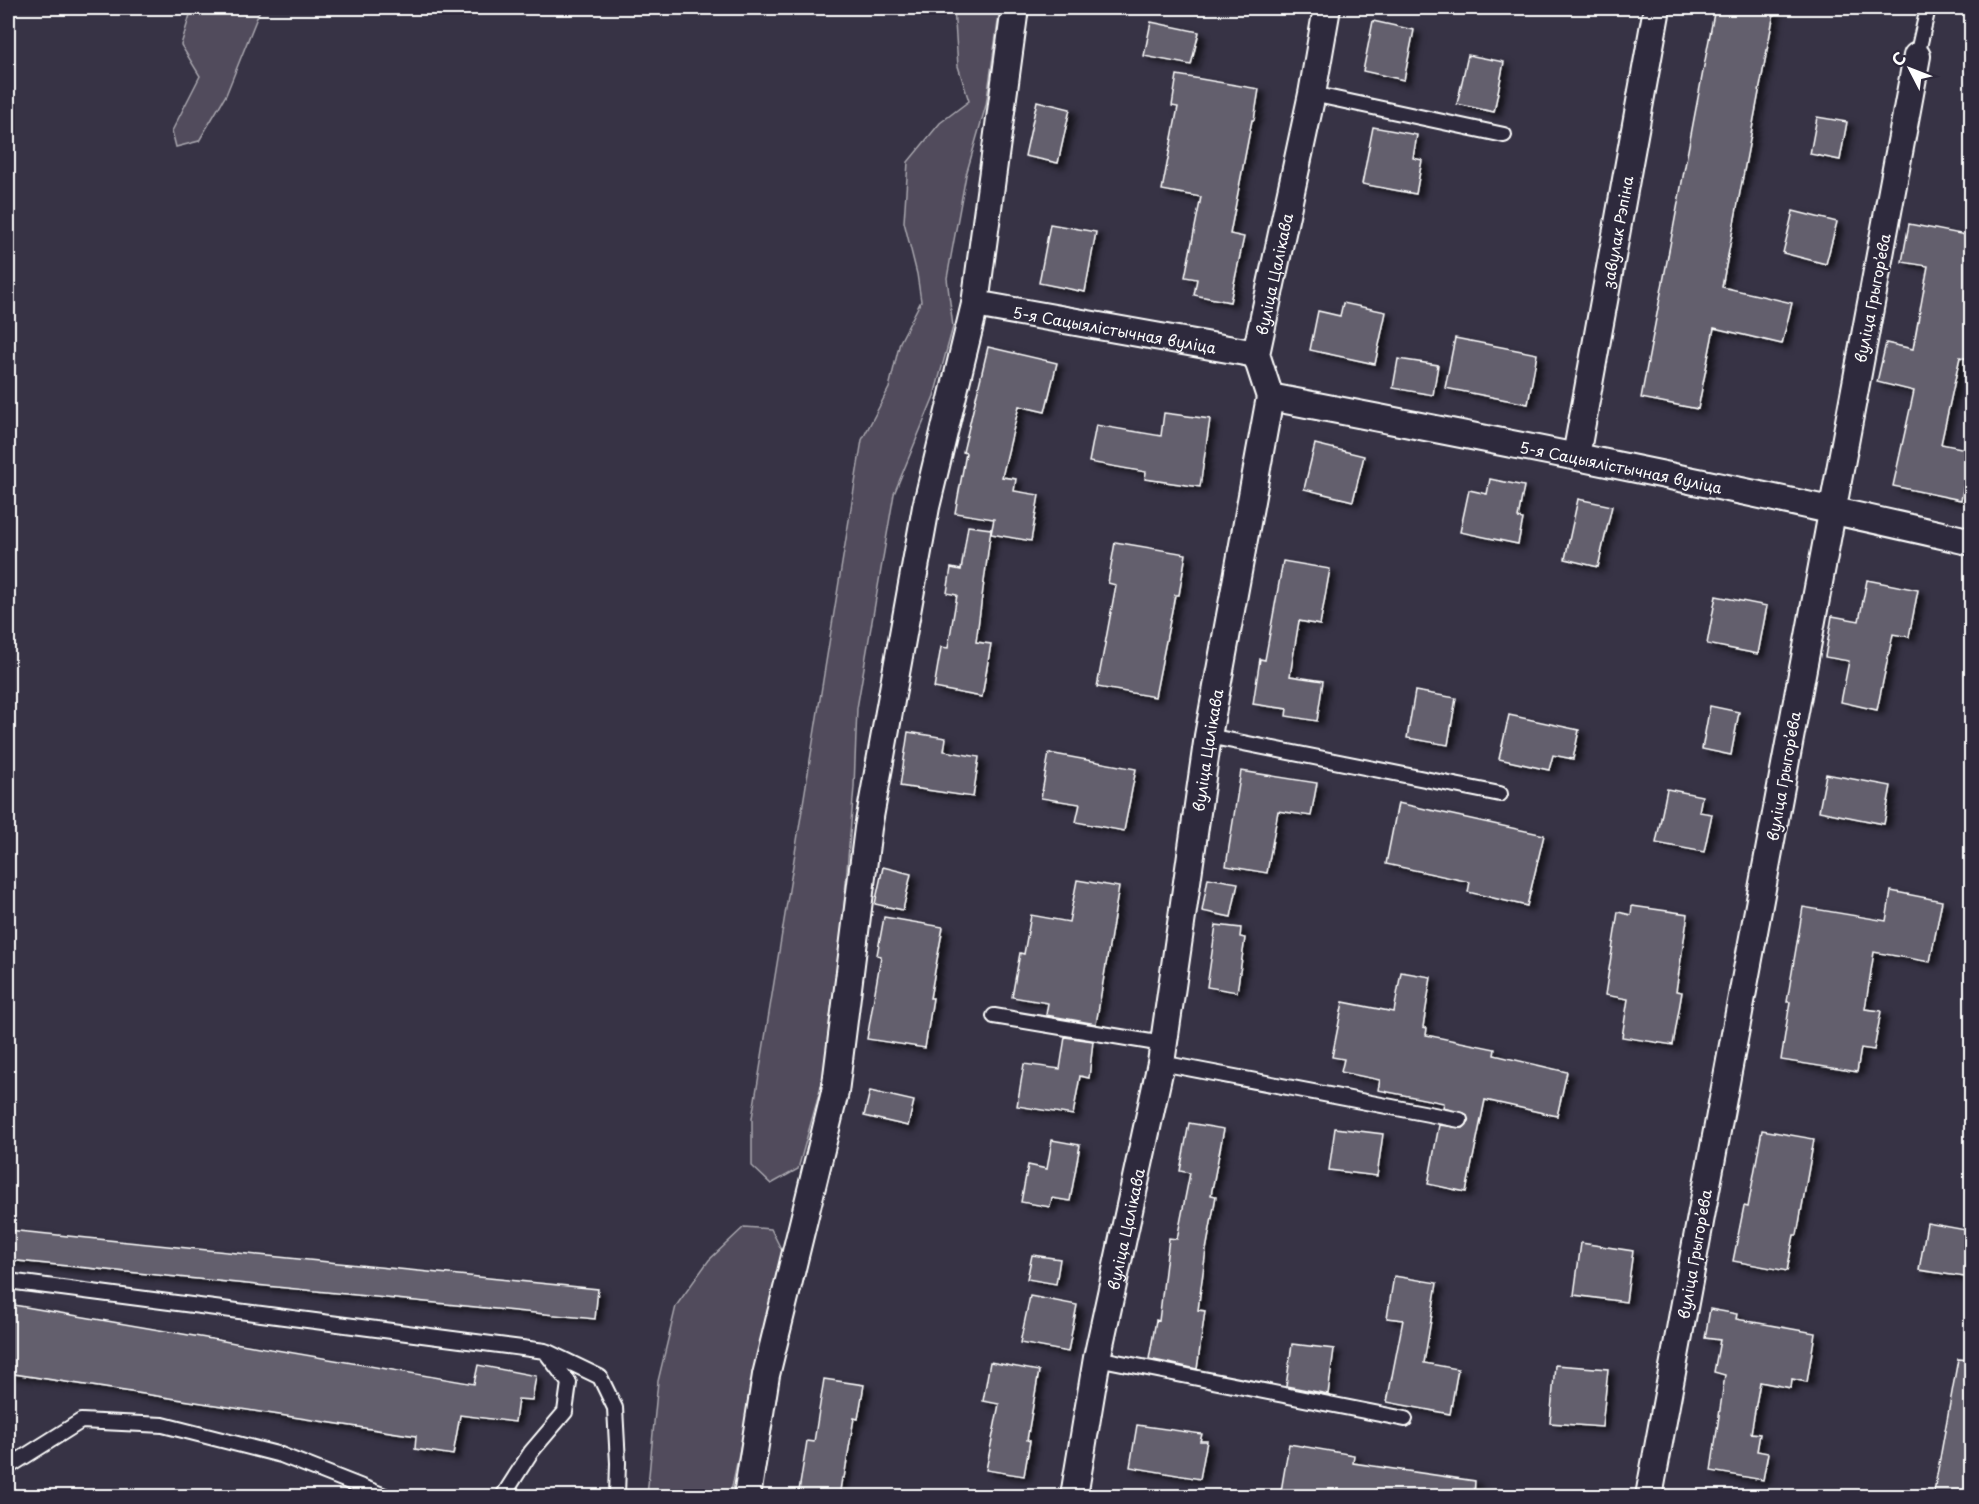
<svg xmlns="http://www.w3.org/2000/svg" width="1979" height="1504" viewBox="0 0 1979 1504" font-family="'Playpen Sans',sans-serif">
	<defs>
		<filter id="shadow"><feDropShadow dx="6" dy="4" stdDeviation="3" flood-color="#0009"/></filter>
	</defs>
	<rect width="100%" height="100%" fill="#373345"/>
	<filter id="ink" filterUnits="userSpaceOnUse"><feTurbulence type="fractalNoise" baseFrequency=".0167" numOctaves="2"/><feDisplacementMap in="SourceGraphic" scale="12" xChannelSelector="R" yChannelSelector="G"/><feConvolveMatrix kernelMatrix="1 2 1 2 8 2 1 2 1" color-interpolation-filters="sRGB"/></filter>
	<g filter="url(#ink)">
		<path fill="#514c5c" stroke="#a8a6ae" stroke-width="1.5" d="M 192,8 L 262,8 L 260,10 L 226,95 L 199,141 L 176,147 L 172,131 L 200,76 L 181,45 Z
			M 954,8 L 1000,8 L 986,105 L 966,175 L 947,278 L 953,327 L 934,396 L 894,494 L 857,708 L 854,787 L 832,1048 L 798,1169 L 771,1184 L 752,1166 L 752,1118 L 862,440 L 889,388 L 900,342 L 921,301 L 917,274 L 904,222 L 908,162 L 940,123 L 969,101 L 958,66 Z
			M 744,1227 L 771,1229 L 782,1251 L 730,1496 L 647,1496 L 658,1381 L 676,1306 L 709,1260 Z"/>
		<path fill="#635f6d" stroke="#fff" stroke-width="1.5" filter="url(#shadow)" d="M 1715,8 L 1775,8 L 1722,287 L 1792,303 L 1782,344 L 1714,328 L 1698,409 L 1641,398 Z
			M 1373,21 L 1414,30 L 1404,80 L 1363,71 Z
			M 1151,22 L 1199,32 L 1191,65 L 1144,56 Z
			M 1468,55 L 1504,62 L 1494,112 L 1457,104 Z
			M 1177,75 L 1259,89 L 1254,120 L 1252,120 L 1230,234 L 1244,237 L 1230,302 L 1194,295 L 1197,279 L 1185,277 L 1201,197 L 1162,190 L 1178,107 L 1172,106 Z
			M 1037,101 L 1070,109 L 1058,163 L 1025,156 Z
			M 1817,117 L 1847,122 L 1840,160 L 1810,154 Z
			M 1373,127 L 1417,135 L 1413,158 L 1422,160 L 1416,194 L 1362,184 Z
			M 1793,211 L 1837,222 L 1826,264 L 1783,253 Z
			M 1050,224 L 1096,232 L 1085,292 L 1039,283 Z
			M 1909,224 L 1971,236 L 1971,360 L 1960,357 L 1941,444 L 1971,450 L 1961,500 L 1893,486 L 1914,391 L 1877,382 L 1886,343 L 1913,349 L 1928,266 L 1902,262 Z
			M 1343,303 L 1386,312 L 1375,364 L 1310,350 L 1318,311 L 1340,316 Z
			M 1455,338 L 1537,354 L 1528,404 L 1445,388 Z
			M 988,347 L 1057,363 L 1045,412 L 1019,406 L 1002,477 L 1016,479 L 1014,491 L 1039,495 L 1031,541 L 991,534 L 994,519 L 955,513 L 966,453 L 963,452 Z
			M 1398,359 L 1438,365 L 1433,395 L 1393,388 Z
			M 1164,413 L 1210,419 L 1200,487 L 1145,479 L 1146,472 L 1089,462 L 1096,425 L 1161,436 Z
			M 1315,444 L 1364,456 L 1353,501 L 1304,489 Z
			M 1490,479 L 1524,486 L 1518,518 L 1523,519 L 1518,544 L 1460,532 L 1469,490 L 1487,494 Z
			M 1578,499 L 1612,506 L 1598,567 L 1565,559 Z
			M 968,526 L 991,529 L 976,642 L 991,644 L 982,697 L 934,688 L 941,647 L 948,648 L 957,595 L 947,593 L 951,568 L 961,570 Z
			M 1115,542 L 1186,554 L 1179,595 L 1175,595 L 1155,697 L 1097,687 L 1116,585 L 1108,583 Z
			M 1283,561 L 1330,569 L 1320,625 L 1299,621 L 1290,676 L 1323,681 L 1317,721 L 1286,716 L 1287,709 L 1253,704 L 1260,659 L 1265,660 Z
			M 1867,580 L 1918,590 L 1909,637 L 1893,634 L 1877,710 L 1841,702 L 1849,661 L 1825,657 L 1832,616 L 1859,621 Z
			M 1716,596 L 1767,606 L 1758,654 L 1707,644 Z
			M 1415,691 L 1456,698 L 1448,745 L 1407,738 Z
			M 1710,706 L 1739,712 L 1731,755 L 1702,749 Z
			M 1509,715 L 1579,730 L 1573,759 L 1553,755 L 1549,770 L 1499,759 Z
			M 908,732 L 946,738 L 944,751 L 979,757 L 973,797 L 900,786 Z
			M 1049,753 L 1136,769 L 1124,831 L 1076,822 L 1080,804 L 1041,798 Z
			M 1241,771 L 1317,783 L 1311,816 L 1278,811 L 1267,873 L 1226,866 Z
			M 1826,774 L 1891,786 L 1884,824 L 1819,811 Z
			M 1667,789 L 1702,796 L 1699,812 L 1712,814 L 1704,852 L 1656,843 Z
			M 1398,803 L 1544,835 L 1527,906 L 1468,892 L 1470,882 L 1386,864 Z
			M 883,867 L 911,874 L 903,910 L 875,904 Z
			M 1208,878 L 1238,883 L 1231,917 L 1202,911 Z
			M 1077,880 L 1119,887 L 1096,1024 L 1046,1015 L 1048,1003 L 1012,997 L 1020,953 L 1024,954 L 1031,915 L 1069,922 Z
			M 1891,891 L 1942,901 L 1930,962 L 1874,952 L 1865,1009 L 1881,1011 L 1874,1050 L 1861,1048 L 1857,1072 L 1781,1060 L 1790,1002 L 1787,1002 L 1803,907 L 1886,921 Z
			M 1632,906 L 1688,914 L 1676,991 L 1682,992 L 1673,1045 L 1622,1037 L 1628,999 L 1605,995 L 1618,912 L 1631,915 Z
			M 884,917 L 943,927 L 930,998 L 933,998 L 925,1048 L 867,1039 L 881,956 L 877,955 Z
			M 1216,925 L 1241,928 L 1240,937 L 1245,938 L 1237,992 L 1207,987 Z
			M 1401,972 L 1431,977 L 1423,1027 L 1427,1028 L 1426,1035 L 1495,1049 L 1494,1055 L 1567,1072 L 1557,1116 L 1485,1100 L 1466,1192 L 1428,1184 L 1439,1125 L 1463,1128 L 1469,1121 L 1466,1114 L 1443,1108 L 1444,1103 L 1378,1090 L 1380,1080 L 1341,1072 L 1344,1059 L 1332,1057 L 1343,1002 L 1394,1012 Z
			M 1065,1037 L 1093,1041 L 1089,1078 L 1080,1076 L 1073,1115 L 1017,1106 L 1024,1064 L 1060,1069 Z
			M 870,1091 L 914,1101 L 908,1126 L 864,1116 Z
			M 1189,1123 L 1224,1129 L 1211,1195 L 1216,1196 L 1206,1250 L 1198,1310 L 1205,1311 L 1197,1369 L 1149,1359 L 1156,1320 L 1159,1321 L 1169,1238 L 1177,1239 L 1190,1173 L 1180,1171 Z
			M 1335,1128 L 1383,1134 L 1377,1176 L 1329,1170 Z
			M 1762,1130 L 1814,1139 L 1797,1235 L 1794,1235 L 1787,1271 L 1733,1261 L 1744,1206 L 1748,1207 Z
			M 1052,1140 L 1080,1145 L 1070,1201 L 1052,1198 L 1050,1207 L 1021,1202 L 1028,1165 L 1047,1169 Z
			M 1927,1223 L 1966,1230 L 1964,1243 L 1971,1244 L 1971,1278 L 1919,1270 Z
			M 8,1230 L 598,1289 L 595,1319 L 8,1260 Z
			M 1581,1243 L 1633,1251 L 1626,1302 L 1574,1295 Z
			M 1032,1255 L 1060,1259 L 1056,1284 L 1027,1279 Z
			M 1394,1276 L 1437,1283 L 1424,1363 L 1458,1369 L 1450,1414 L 1387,1402 L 1403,1320 L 1387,1318 Z
			M 1030,1296 L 1077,1305 L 1068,1352 L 1020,1343 Z
			M 8,1304 L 474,1384 L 478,1365 L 536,1376 L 532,1400 L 518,1399 L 515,1422 L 460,1415 L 453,1455 L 415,1449 L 416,1436 L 8,1373 Z
			M 1710,1309 L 1737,1314 L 1736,1319 L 1815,1333 L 1807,1382 L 1792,1379 L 1791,1388 L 1760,1382 L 1751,1433 L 1760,1434 L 1757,1451 L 1768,1453 L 1763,1480 L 1711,1471 L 1725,1375 L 1714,1372 L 1720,1340 L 1705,1338 Z
			M 1292,1344 L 1334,1349 L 1328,1394 L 1286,1386 Z
			M 1958,1359 L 1971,1360 L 1971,1497 L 1933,1497 Z
			M 990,1362 L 1039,1371 L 1027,1440 L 1030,1441 L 1024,1476 L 986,1470 L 999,1404 L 983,1401 Z
			M 1555,1365 L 1608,1369 L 1602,1427 L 1550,1423 Z
			M 824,1379 L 864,1385 L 858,1419 L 854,1418 L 844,1478 L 842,1478 L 839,1497 L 798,1497 L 807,1441 L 814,1442 Z
			M 1137,1425 L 1202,1434 L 1200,1441 L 1207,1441 L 1200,1479 L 1130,1467 Z
			M 1289,1444 L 1354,1455 L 1353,1463 L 1475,1481 L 1474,1497 L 1280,1497 Z"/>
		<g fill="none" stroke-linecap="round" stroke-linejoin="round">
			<defs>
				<path id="lane" d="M 1917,56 L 1928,8
					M 1312,94 L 1504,135
					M 1208,736 L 1500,794
					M 994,1016 L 1163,1044
					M 1161,1063 L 1460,1120
					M 8,1281 L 545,1351 L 569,1383 L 565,1412 L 531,1452 L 503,1496
					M 548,1352 L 600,1377 L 615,1408 L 618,1463 L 617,1496
					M 1097,1358 L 1405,1419
					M 8,1467 L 81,1421 L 163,1425 L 281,1455 L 385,1496"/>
				<g id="street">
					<path id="s1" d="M 975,304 L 1256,354"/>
					<path id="s2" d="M 1270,397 C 1505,442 1739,488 1972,542"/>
					<path id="s3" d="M 1576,456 L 1657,8"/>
					<path d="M 747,1496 L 766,1375 L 835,1092 L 868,828 L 926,507 L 975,304 L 1015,8"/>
					<path id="s4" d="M 1074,1496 L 1097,1358 L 1161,1063 L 1208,736 L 1270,397 L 1256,354 L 1312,94 L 1327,8"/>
					<path d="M 1649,1496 L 1917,56"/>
				</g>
			</defs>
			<use href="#lane" stroke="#fff" stroke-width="18"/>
			<use href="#street" stroke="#fff" stroke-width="30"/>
			<use href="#lane" stroke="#2f2a3d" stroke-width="14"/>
			<use href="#street" stroke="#2f2a3d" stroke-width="26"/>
		</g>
	</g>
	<g text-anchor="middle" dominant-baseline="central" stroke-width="4.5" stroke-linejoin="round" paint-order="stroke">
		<g font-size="15" fill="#fff" stroke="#2f2a3d">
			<text stroke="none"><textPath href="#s3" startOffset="228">завулак Рэпіна</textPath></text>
			<text stroke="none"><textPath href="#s4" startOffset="1244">вуліца Цалікава</textPath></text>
			<text transform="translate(1872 298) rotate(-79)">вуліца Грыгорʼева</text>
			<text stroke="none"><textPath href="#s1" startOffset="142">5-я Сацыялістычная вуліца</textPath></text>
			<text stroke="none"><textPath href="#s2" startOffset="358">5-я Сацыялістычная вуліца</textPath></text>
			<text stroke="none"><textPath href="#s4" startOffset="758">вуліца Цалікава</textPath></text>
			<text transform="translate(1783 776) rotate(-80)">вуліца Грыгорʼева</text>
			<text stroke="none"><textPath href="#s4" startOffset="272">вуліца Цалікава</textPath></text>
			<text transform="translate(1694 1254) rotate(-80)">вуліца Грыгорʼева</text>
		</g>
	</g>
	<rect width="1979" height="1504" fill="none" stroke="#2f2a3d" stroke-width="30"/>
	<rect x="15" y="15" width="1949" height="1474" fill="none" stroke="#fff" stroke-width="2" filter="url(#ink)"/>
	<g transform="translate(1910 69) rotate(312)" stroke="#2f2a3d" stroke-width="4.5" paint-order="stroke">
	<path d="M0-4.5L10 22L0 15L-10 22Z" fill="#ffffff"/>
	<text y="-9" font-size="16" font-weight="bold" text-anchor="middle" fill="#ffffff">С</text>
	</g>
</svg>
